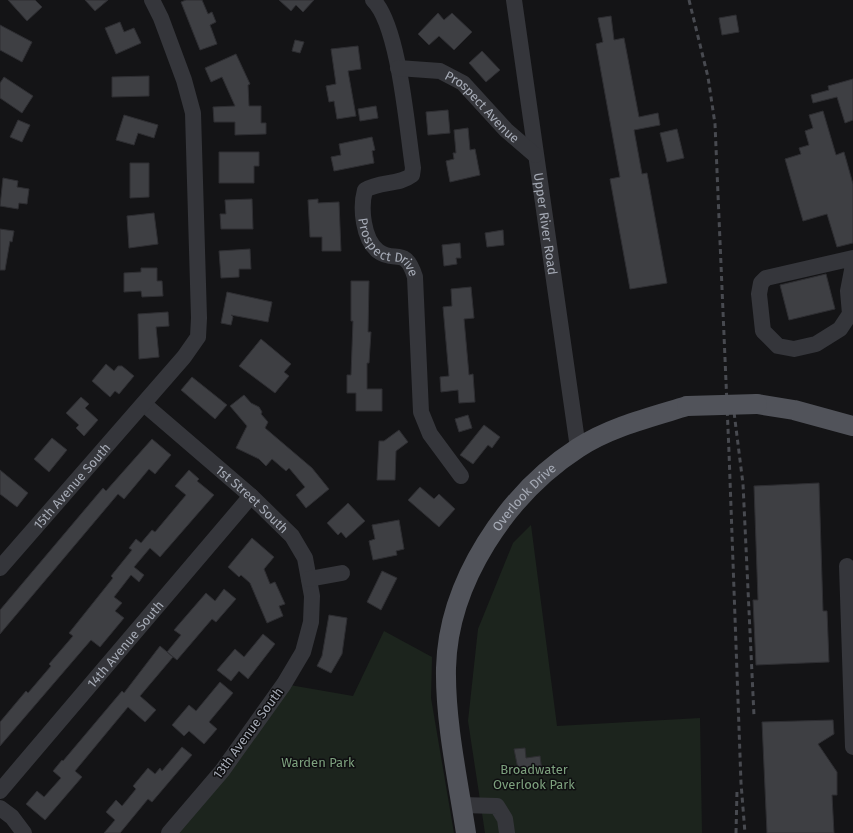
<svg xmlns="http://www.w3.org/2000/svg" width="853" height="833" viewBox="0 0 853 833" font-family="'Fira Sans',sans-serif">
	<rect width="100%" height="100%" fill="#141416"/>
	<path fill="#1c241d" d="M 531,525 L 557,726 L 700,718 L 702,833 L 485,833 L 468,721 L 478,629 L 513,543 Z
		M 384,631 L 432,657 L 431,698 L 454,833 L 168,833 L 284,684 L 353,696 Z"/>
	<path fill="#3e3f43" stroke="#2e2e32" d="M 8,0 L 35,0 L 42,7 L 27,21 Z
		M 85,0 L 108,0 L 95,11 Z
		M 186,0 L 202,0 L 208,14 L 212,12 L 216,22 L 210,25 L 217,44 L 200,50 L 181,2 Z
		M 279,0 L 314,0 L 303,12 L 296,5 L 291,11 Z
		M 438,13 L 444,20 L 452,13 L 472,32 L 454,50 L 439,36 L 429,45 L 418,34 Z
		M 736,15 L 739,32 L 722,35 L 719,18 Z
		M 611,16 L 614,40 L 624,38 L 639,117 L 658,113 L 660,125 L 634,130 L 642,174 L 647,173 L 667,283 L 630,289 L 610,179 L 620,177 L 596,44 L 603,42 L 598,18 Z
		M 120,22 L 124,32 L 134,28 L 141,43 L 116,54 L 105,28 Z
		M 0,25 L 32,42 L 22,62 L 0,50 Z
		M 295,40 L 304,42 L 300,53 L 292,51 Z
		M 358,46 L 361,69 L 348,71 L 356,116 L 337,119 L 334,101 L 329,102 L 326,86 L 336,84 L 331,49 Z
		M 482,51 L 500,70 L 486,82 L 469,63 Z
		M 236,54 L 250,84 L 248,85 L 249,106 L 261,106 L 261,123 L 266,123 L 266,134 L 235,135 L 235,122 L 214,122 L 213,107 L 235,106 L 222,77 L 211,82 L 205,68 Z
		M 149,76 L 149,96 L 112,97 L 112,77 Z
		M 4,77 L 33,96 L 22,113 L 0,98 L 0,83 Z
		M 853,79 L 853,120 L 845,123 L 837,97 L 813,103 L 811,95 L 829,90 L 828,86 Z
		M 376,106 L 378,118 L 360,121 L 358,109 Z
		M 448,110 L 450,133 L 428,135 L 426,112 Z
		M 823,111 L 836,155 L 844,152 L 853,184 L 853,243 L 837,247 L 827,214 L 803,221 L 785,159 L 801,154 L 799,148 L 809,145 L 805,131 L 813,128 L 809,115 Z
		M 124,115 L 158,125 L 154,138 L 138,133 L 134,145 L 116,140 Z
		M 18,120 L 30,125 L 22,142 L 10,137 Z
		M 468,128 L 470,150 L 475,149 L 480,175 L 450,182 L 446,161 L 454,159 L 453,153 L 456,153 L 454,130 Z
		M 677,129 L 684,158 L 667,162 L 660,133 Z
		M 372,137 L 375,150 L 372,151 L 374,163 L 334,171 L 331,157 L 341,155 L 339,144 Z
		M 219,152 L 259,152 L 259,166 L 254,166 L 254,183 L 219,183 Z
		M 130,163 L 149,163 L 149,197 L 130,198 Z
		M 3,178 L 18,181 L 17,187 L 29,189 L 27,204 L 19,203 L 18,209 L 0,206 Z
		M 252,199 L 253,229 L 221,229 L 220,214 L 226,214 L 225,200 Z
		M 318,199 L 318,203 L 339,202 L 341,251 L 322,251 L 322,237 L 310,237 L 308,200 Z
		M 154,213 L 158,244 L 129,248 L 127,216 Z
		M 0,229 L 14,231 L 12,242 L 10,241 L 5,270 L 0,270 Z
		M 503,230 L 504,245 L 487,247 L 485,233 Z
		M 460,243 L 461,258 L 456,258 L 457,264 L 444,266 L 442,245 Z
		M 250,249 L 251,269 L 239,269 L 239,277 L 221,278 L 219,251 Z
		M 141,268 L 157,268 L 157,281 L 162,281 L 163,296 L 142,297 L 141,291 L 124,292 L 124,273 L 141,272 Z
		M 826,274 L 835,309 L 789,320 L 780,285 Z
		M 351,281 L 369,281 L 368,332 L 371,332 L 369,363 L 367,363 L 367,389 L 382,389 L 382,411 L 356,411 L 356,393 L 347,393 L 347,375 L 351,375 L 353,321 L 351,321 Z
		M 471,287 L 474,318 L 464,319 L 469,375 L 473,374 L 475,402 L 459,403 L 458,390 L 441,392 L 440,377 L 449,376 L 443,307 L 452,306 L 451,289 Z
		M 227,292 L 272,302 L 268,322 L 231,315 L 233,317 L 231,325 L 221,323 Z
		M 168,312 L 169,326 L 156,327 L 159,357 L 139,359 L 138,314 Z
		M 261,339 L 291,364 L 284,372 L 289,376 L 275,393 L 239,366 Z
		M 106,364 L 114,371 L 118,366 L 122,366 L 134,376 L 119,394 L 115,391 L 110,397 L 92,381 Z
		M 192,377 L 227,405 L 215,419 L 181,390 Z
		M 244,395 L 251,403 L 259,407 L 262,412 L 261,414 L 268,422 L 265,428 L 312,468 L 329,489 L 306,508 L 296,495 L 305,487 L 289,468 L 286,471 L 272,459 L 266,466 L 259,459 L 236,448 L 247,426 L 230,406 Z
		M 81,397 L 89,404 L 85,408 L 98,420 L 84,436 L 76,428 L 79,425 L 66,413 Z
		M 468,415 L 472,428 L 459,432 L 455,419 Z
		M 484,425 L 500,437 L 492,448 L 488,445 L 473,464 L 460,455 Z
		M 399,430 L 408,442 L 396,451 L 395,480 L 377,480 L 379,441 L 384,441 Z
		M 52,438 L 67,450 L 49,472 L 34,459 Z
		M 152,439 L 171,455 L 155,474 L 149,469 L 124,499 L 118,494 L 0,634 L 0,610 L 103,488 L 106,491 Z
		M 0,470 L 28,493 L 17,507 L 0,494 Z
		M 189,470 L 199,479 L 197,481 L 214,495 L 160,557 L 150,548 L 134,567 L 144,575 L 139,582 L 131,575 L 114,597 L 122,603 L 115,611 L 124,618 L 100,647 L 91,640 L 85,647 L 0,746 L 0,722 L 26,691 L 28,693 L 51,666 L 49,664 L 73,636 L 69,633 L 113,578 L 111,576 L 132,550 L 129,548 L 136,539 L 141,543 L 152,530 L 155,532 L 186,495 L 175,486 Z
		M 819,483 L 823,611 L 827,611 L 829,662 L 756,665 L 753,600 L 758,600 L 754,486 Z
		M 420,487 L 434,499 L 439,494 L 455,509 L 439,527 L 408,500 Z
		M 348,503 L 365,521 L 346,538 L 341,532 L 338,535 L 327,523 Z
		M 399,520 L 404,549 L 396,551 L 397,555 L 373,560 L 369,541 L 375,539 L 372,525 Z
		M 252,538 L 274,557 L 264,569 L 270,584 L 275,582 L 285,604 L 279,606 L 283,616 L 267,623 L 250,583 L 241,575 L 239,577 L 228,567 Z
		M 382,571 L 397,578 L 381,610 L 367,602 Z
		M 224,589 L 236,599 L 216,622 L 212,619 L 177,660 L 167,652 L 181,635 L 174,630 L 206,593 L 215,601 Z
		M 329,615 L 347,618 L 342,654 L 331,673 L 317,666 L 322,656 Z
		M 263,634 L 275,644 L 248,679 L 239,671 L 231,681 L 217,670 L 235,649 L 244,657 Z
		M 160,646 L 173,657 L 140,696 L 156,710 L 145,722 L 128,707 L 75,771 L 82,777 L 45,820 L 26,804 L 37,791 L 44,797 L 61,778 L 53,771 L 62,760 L 63,761 L 122,691 L 124,693 Z
		M 220,682 L 233,693 L 209,722 L 217,729 L 204,744 L 189,731 L 184,736 L 172,725 L 189,705 L 196,711 Z
		M 833,720 L 834,734 L 818,744 L 837,772 L 837,795 L 832,795 L 834,833 L 767,833 L 762,722 Z
		M 182,747 L 192,755 L 152,802 L 148,799 L 120,833 L 104,833 L 115,820 L 106,812 L 116,800 L 122,806 L 136,789 L 133,786 L 148,768 L 155,774 L 160,768 L 162,771 Z
		M 525,748 L 526,758 L 540,756 L 542,771 L 519,774 L 514,749 Z"/>
	<g fill="none" stroke-linecap="round" stroke-linejoin="round">
		<g stroke="#35363b" stroke-width="16">
			<path id="s1" d="M 373,0 C 399,25 407,129 413,168 L 412,175 C 399,185 380,181 365,190 C 360,208 363,239 378,251 C 395,264 405,245 415,277 L 421,412 L 430,434 L 461,476"/>
			<path id="s2" d="M 514,0 L 578,448"/>
			<path id="s3" d="M 398,68 L 440,71 L 463,83 L 506,130 L 535,155"/>
			<path d="M 853,258 L 766,278 L 761,283 L 759,294 L 763,331 L 778,346 L 794,349 L 816,344 L 840,329 L 850,314 L 848,291 L 853,265"/>
			<path id="s4" d="M 144,404 L 251,496 L 292,536 L 305,558 L 312,596 L 311,622 L 303,652 L 284,684 L 222,771 L 169,833"/>
			<path d="M 847,566 L 853,747"/>
			<path id="s5" d="M 0,568 L 184,357 L 198,337 L 199,318 L 193,113 L 184,80 L 161,18 L 152,0"/>
			<path d="M 309,579 L 342,573"/>
			<path id="s6" d="M 0,791 L 251,496"/>
			<path d="M 462,805 L 497,806 L 505,819 L 507,833"/>
			<path d="M 0,808 L 12,817 L 24,833"/>
		</g>
		<g stroke="#51535a" stroke-width="20">
			<path d="M 757,404 L 794,410 L 853,426"/>
			<path id="s7" d="M 466,833 C 458,781 445,721 446,668 C 448,582 507,494 578,448 C 610,427 651,417 687,406"/>
		</g>
		<path stroke="#484a50" stroke-width="3" stroke-dasharray="5 4" stroke-linecap="butt" d="M 689,0 L 708,77 L 715,124 L 729,452 L 741,783 L 745,833
			M 733,404 L 743,484 L 754,716
			M 736,833 L 737,791"/>
		<path stroke="#51535a" stroke-width="20" d="M 687,406 L 757,404"/>
	</g>
	<g text-anchor="middle" dominant-baseline="central" stroke-width="3" stroke-linejoin="round" paint-order="stroke">
		<g font-size="13" fill="#a6abb6" stroke="#0f0f11">
			<text stroke="none"><textPath href="#s3" startOffset="98">Prospect Avenue</textPath></text>
			<text stroke="none"><textPath href="#s2" startOffset="226">Upper River Road</textPath></text>
			<text stroke="none"><textPath href="#s1" startOffset="302">Prospect Drive</textPath></text>
			<text stroke="none"><textPath href="#s5" startOffset="109">15th Avenue South</textPath></text>
			<text stroke="none"><textPath href="#s7" startOffset="359">Overlook Drive</textPath></text>
			<text stroke="none"><textPath href="#s4" startOffset="144">1st Street South</textPath></text>
			<text stroke="none"><textPath href="#s6" startOffset="193">14th Avenue South</textPath></text>
			<text transform="translate(248 733) rotate(-54)">13th Avenue South</text>
		</g>
		<g font-size="13" fill="#7da17e" stroke="#0f0f11">
			<text x="318" y="762">Warden Park</text>
			<text x="534" y="769">Broadwater<tspan x="534" dy="15">Overlook Park</tspan></text>
		</g>
	</g>
</svg>
